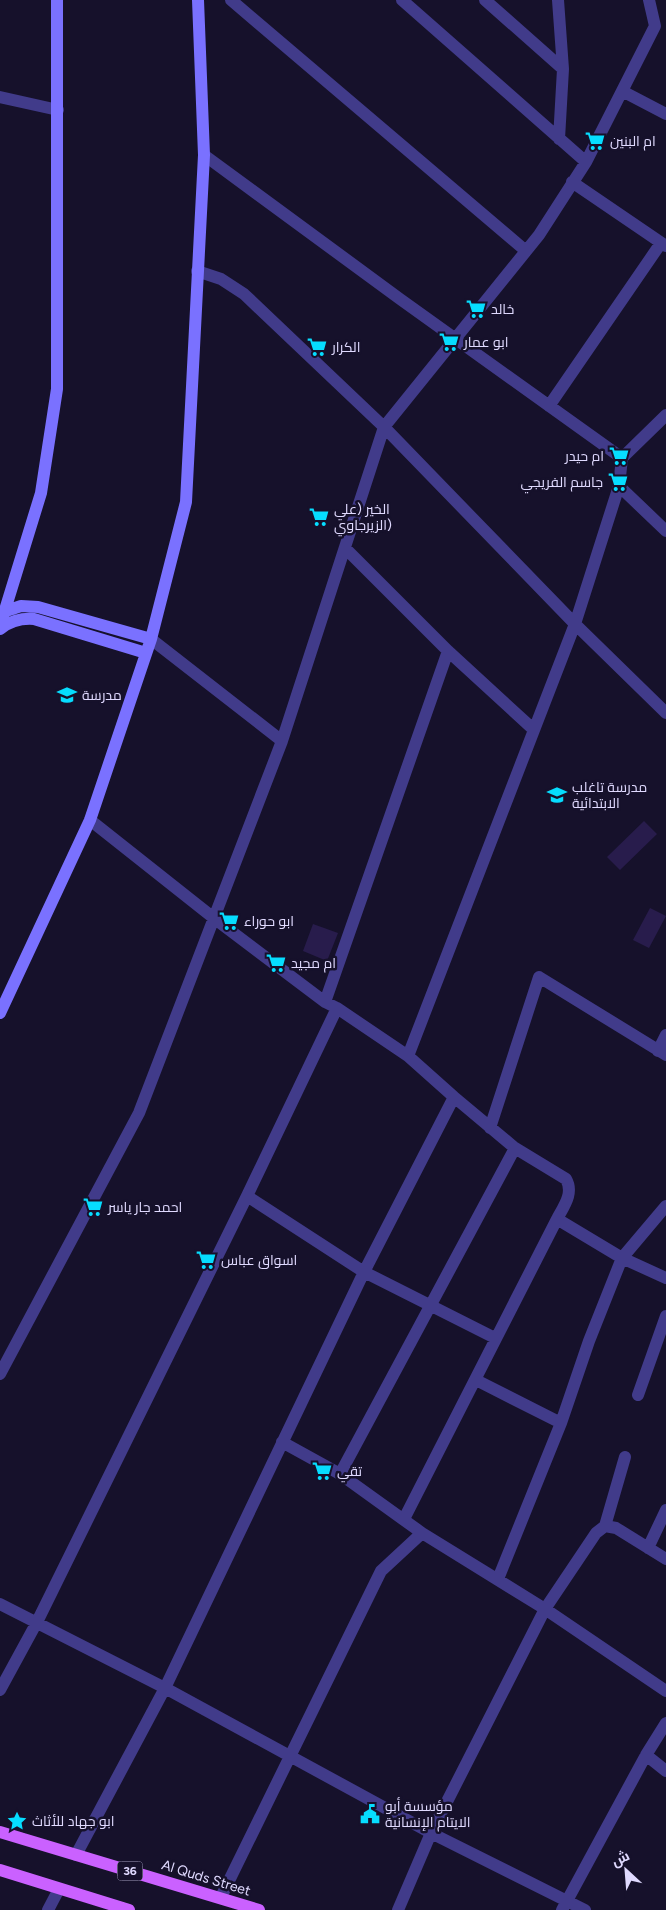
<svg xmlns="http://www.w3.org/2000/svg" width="666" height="1910" viewBox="0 0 666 1910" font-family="Figtree,Cairo,sans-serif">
	<rect width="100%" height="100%" fill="#16112b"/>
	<path fill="#281c4c" d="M 644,821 L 657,834 L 620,870 L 607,857 Z
		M 650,908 L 666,916 L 649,948 L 633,940 Z
		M 313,924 L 338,933 L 327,961 L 303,951 Z"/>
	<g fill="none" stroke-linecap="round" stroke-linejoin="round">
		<path stroke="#413b8a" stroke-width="12" d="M 231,0 L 526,251
			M 402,0 L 586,162
			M 485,0 L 563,69
			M 558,0 L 563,69 L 559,139
			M 622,91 L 666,114
			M 0,97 L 58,110
			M 204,155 L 400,299 L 622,458
			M 572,182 L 666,246
			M 197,271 L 221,279 L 244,294 L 384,427 L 575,624 L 666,713
			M 549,406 L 661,243
			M 619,486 L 666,531
			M 345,548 L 448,651 L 533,729
			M 151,639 L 282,741
			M 90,820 L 215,919 L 325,1002 L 337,1008 L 408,1056 L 454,1097 L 515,1148 L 566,1179 C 574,1193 564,1206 557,1219 L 404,1519
			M 325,1002 L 448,651
			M 658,1051 L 666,1035
			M 408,1056 L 575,624 L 619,486 L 622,458 L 666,415
			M 490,1128 L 539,977 L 666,1055
			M 247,1196 L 364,1272 L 495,1338
			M 557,1219 L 622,1258 L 666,1278
			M 0,1374 L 139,1113 L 282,741 L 384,427 L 539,235 L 586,162 L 655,26 L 649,0
			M 476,1380 L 561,1423
			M 638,1395 L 666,1316
			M 282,1442 L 340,1474 L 422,1533 L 545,1609 L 666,1691
			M 340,1474 L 515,1148
			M 605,1526 L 616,1528 L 666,1559
			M 648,1548 L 666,1510
			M 498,1579 L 561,1423 L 589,1341 L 622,1258 L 666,1206
			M 0,1604 L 165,1688 L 431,1833 L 585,1910
			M 0,1690 L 37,1622 L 247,1196 L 337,1008
			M 646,1755 L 666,1771
			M 76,1855 L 165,1688 L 364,1272 L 454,1097
			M 221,1897 L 381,1571 L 422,1533
			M 48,1910 L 59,1889
			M 398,1910 L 431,1833 L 545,1609 L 596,1533 L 605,1526 L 625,1457
			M 562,1910 L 646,1755 L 666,1723"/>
		<path stroke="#7a71ff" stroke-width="12" d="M 0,613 L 21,606 L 38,607 L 151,639
			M 0,626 L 41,493 L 57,389 L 57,0
			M 0,629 C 10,621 21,618 34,619 L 146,653
			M 0,1013 L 90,820 L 151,639 L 186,502 L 204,155 L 198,0"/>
		<path stroke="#ca61ff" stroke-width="12" d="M 0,1832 L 259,1910
			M 0,1870 L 129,1910"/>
	</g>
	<defs>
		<symbol id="supermarket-bare" viewBox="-9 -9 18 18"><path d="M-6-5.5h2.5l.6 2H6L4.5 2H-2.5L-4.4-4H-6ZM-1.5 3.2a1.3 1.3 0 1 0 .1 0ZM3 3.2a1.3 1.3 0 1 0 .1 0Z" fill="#06ddff" stroke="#16112b" stroke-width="2.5" paint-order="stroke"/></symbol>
		<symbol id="school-bare" viewBox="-9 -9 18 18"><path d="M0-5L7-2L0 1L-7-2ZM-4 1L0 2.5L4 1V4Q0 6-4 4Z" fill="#06ddff" stroke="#16112b" stroke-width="2.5" paint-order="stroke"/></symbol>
		<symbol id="civic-bare" viewBox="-9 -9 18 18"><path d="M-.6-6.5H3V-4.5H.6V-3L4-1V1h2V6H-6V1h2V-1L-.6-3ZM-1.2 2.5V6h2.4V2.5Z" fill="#06ddff" stroke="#16112b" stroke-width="2.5" paint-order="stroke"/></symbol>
		<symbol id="sight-bare" viewBox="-9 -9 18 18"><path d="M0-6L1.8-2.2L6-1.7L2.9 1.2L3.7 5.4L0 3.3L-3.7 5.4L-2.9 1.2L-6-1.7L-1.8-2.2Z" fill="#06ddff" stroke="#16112b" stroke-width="2.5" paint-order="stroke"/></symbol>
	</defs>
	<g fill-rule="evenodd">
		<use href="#supermarket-bare" x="581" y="127" width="28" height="28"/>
		<use href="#supermarket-bare" x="462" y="295" width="28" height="28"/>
		<use href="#supermarket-bare" x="435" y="328" width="28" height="28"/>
		<use href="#supermarket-bare" x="303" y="333" width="28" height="28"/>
		<use href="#supermarket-bare" x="605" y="442" width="28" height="28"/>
		<use href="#supermarket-bare" x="604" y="468" width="28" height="28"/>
		<use href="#supermarket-bare" x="305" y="503" width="28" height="28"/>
		<use href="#school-bare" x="53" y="681" width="28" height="28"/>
		<use href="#school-bare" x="543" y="781" width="28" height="28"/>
		<use href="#supermarket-bare" x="215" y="907" width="28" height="28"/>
		<use href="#supermarket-bare" x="262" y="949" width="28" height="28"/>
		<use href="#supermarket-bare" x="79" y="1193" width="28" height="28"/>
		<use href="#supermarket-bare" x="192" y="1246" width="28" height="28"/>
		<use href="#supermarket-bare" x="308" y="1457" width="28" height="28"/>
		<use href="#civic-bare" x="356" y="1800" width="28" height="28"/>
		<use href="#sight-bare" x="3" y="1807" width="28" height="28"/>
	</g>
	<g text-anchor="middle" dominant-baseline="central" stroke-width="5" stroke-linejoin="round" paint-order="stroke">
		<rect fill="#16112b" stroke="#a39ebf" stroke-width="1" x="117.5" y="1861.5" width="25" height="19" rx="4"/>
		<g font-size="12" font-weight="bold" fill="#e0daff">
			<text x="130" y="1871">36</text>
		</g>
		<g font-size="14" fill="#e0daff" stroke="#16112b" text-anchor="start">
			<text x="610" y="141">ام البنين</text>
			<text x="491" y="309">خالد</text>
			<text x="464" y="342">ابو عمار</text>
			<text x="332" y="347">الكرار</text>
			<text x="604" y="456" text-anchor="end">ام حيدر</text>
			<text x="603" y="482" text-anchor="end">جاسم الفريجي</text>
			<text x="334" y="509">الخير (علي<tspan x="334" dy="16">الزيرجاوي)</tspan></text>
			<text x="82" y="695">مدرسة</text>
			<text x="572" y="787">مدرسة تاغلب<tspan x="572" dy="16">الابتدائية</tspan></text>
			<text x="244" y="921">ابو حوراء</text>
			<text x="291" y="963">ام مجيد</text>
			<text x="108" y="1207">احمد جار ياسر</text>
			<text x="221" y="1260">اسواق عباس</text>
			<text x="337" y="1471">تقي</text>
			<text x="385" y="1806">مؤسسة أبو<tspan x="385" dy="16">الايتام الإنسانية</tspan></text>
			<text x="32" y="1821">ابو جهاد للأثاث</text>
		</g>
		<g font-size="14" fill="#e0daff" stroke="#16112b">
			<text transform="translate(206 1878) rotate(17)">Al Quds Street</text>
		</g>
	</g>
	<g transform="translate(626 1870) rotate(334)" stroke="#16112b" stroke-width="4" paint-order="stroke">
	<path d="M0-4L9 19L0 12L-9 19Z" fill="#e0daff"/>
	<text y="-8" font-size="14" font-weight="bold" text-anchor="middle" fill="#e0daff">ش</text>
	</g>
</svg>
